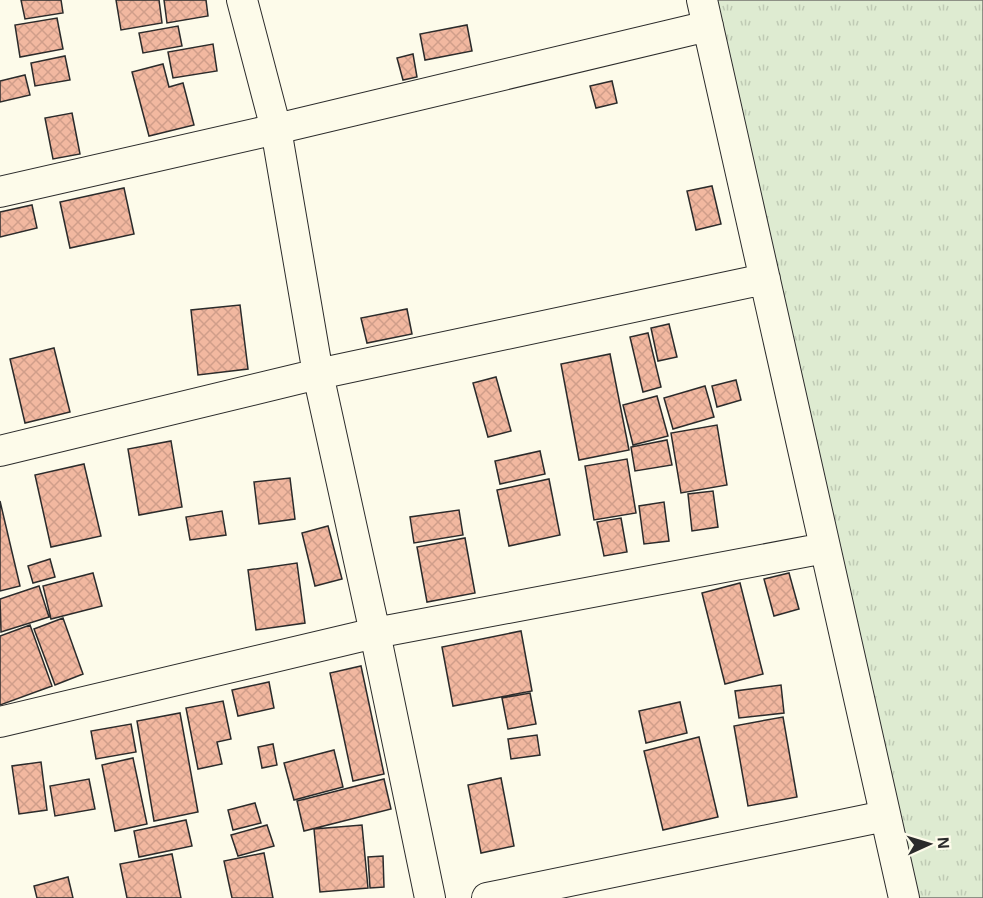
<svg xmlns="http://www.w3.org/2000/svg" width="983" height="898" viewBox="0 0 983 898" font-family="Arial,sans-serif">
	<defs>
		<pattern id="grass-tufts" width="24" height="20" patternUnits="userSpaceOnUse" patternTransform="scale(1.5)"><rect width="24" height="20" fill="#deebd1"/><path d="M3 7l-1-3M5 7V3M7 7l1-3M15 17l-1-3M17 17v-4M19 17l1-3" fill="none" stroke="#bfcab4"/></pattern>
		<pattern id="building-cross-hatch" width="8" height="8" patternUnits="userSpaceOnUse" patternTransform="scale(1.5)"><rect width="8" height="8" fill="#f2b8a0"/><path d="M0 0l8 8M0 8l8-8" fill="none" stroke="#d09e8a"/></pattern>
	</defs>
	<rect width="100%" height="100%" fill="#fdfbea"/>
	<path fill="url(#grass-tufts)" stroke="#74746e" stroke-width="1.5" d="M 707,0 L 983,0 L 983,898 L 904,898 Z"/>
	<path fill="url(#building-cross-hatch)" stroke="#2b2b2b" stroke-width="1.5" d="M 21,0 L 61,0 L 63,13 L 25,19 Z
		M 116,0 L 159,0 L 162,23 L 121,30 Z
		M 164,0 L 206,0 L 208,16 L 167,23 Z
		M 57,18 L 63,49 L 20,57 L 15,25 Z
		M 467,25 L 472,51 L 425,60 L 420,34 Z
		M 178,26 L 182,46 L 143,53 L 139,33 Z
		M 213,44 L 217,71 L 173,78 L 168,52 Z
		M 413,54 L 417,77 L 403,80 L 397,58 Z
		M 65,56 L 70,80 L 35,86 L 31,63 Z
		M 163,64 L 169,87 L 183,83 L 194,125 L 149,136 L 132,72 Z
		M 25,75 L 30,95 L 0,102 L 0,81 Z
		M 612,81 L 617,103 L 596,108 L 590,86 Z
		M 72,113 L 80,154 L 53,159 L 45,118 Z
		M 712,186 L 721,224 L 696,230 L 687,191 Z
		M 124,188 L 134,234 L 70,248 L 60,202 Z
		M 32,205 L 37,228 L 0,237 L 0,212 Z
		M 240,305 L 248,369 L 198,375 L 191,310 Z
		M 407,309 L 412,334 L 367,343 L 361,318 Z
		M 669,324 L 677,357 L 658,361 L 651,328 Z
		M 648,333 L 661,387 L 643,392 L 630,337 Z
		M 54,348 L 70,412 L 25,423 L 10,359 Z
		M 610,354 L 629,450 L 579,460 L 561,364 Z
		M 496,377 L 511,431 L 488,437 L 473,383 Z
		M 736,380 L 741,400 L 717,407 L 712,386 Z
		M 705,386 L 714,417 L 673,429 L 664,398 Z
		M 657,396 L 668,436 L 633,445 L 623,405 Z
		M 717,425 L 727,485 L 681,493 L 671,433 Z
		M 667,440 L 672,465 L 635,471 L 631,447 Z
		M 171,441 L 182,507 L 139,515 L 128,449 Z
		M 540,451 L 545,474 L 500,484 L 495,461 Z
		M 627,459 L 636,513 L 594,520 L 585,466 Z
		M 84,464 L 101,536 L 51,547 L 35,475 Z
		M 290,478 L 295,519 L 259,524 L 254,482 Z
		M 549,479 L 560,535 L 509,546 L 497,490 Z
		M 713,491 L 718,527 L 692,531 L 688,494 Z
		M 0,501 L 20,586 L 0,591 Z
		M 664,502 L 669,541 L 644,544 L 639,506 Z
		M 459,510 L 463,535 L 414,543 L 410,517 Z
		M 222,511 L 226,535 L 190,540 L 186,517 Z
		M 621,518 L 627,552 L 604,556 L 597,522 Z
		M 328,526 L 342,579 L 315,586 L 302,533 Z
		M 465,538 L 475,593 L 427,602 L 417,547 Z
		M 50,559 L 55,577 L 33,583 L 28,566 Z
		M 297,563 L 305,623 L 256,630 L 248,570 Z
		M 93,573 L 102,606 L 51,619 L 43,586 Z
		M 789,573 L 799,609 L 774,616 L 764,579 Z
		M 740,583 L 763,674 L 725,684 L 702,593 Z
		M 39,586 L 49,617 L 1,632 L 0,599 Z
		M 63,618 L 83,674 L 55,685 L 34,629 Z
		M 30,625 L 52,686 L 0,705 L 0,636 Z
		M 521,631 L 532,691 L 453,706 L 442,647 Z
		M 361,666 L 384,774 L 353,781 L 330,673 Z
		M 269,682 L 274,708 L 238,716 L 232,690 Z
		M 781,685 L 784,713 L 739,718 L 735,691 Z
		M 530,693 L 536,724 L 508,729 L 502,698 Z
		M 223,701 L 231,739 L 217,742 L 222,764 L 198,769 L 186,708 Z
		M 680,702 L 687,733 L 646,743 L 639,711 Z
		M 180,713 L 198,812 L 154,821 L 137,721 Z
		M 783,717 L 797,797 L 748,806 L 734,726 Z
		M 131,724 L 136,752 L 96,759 L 91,731 Z
		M 537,735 L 540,755 L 511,759 L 508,739 Z
		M 699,737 L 718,817 L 663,830 L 644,751 Z
		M 273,744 L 277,765 L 262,768 L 258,747 Z
		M 334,750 L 343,787 L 294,800 L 284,763 Z
		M 133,758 L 147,824 L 115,831 L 102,765 Z
		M 41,762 L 47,810 L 19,814 L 12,766 Z
		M 501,778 L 514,846 L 481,853 L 468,785 Z
		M 89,779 L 95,809 L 55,816 L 50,786 Z
		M 384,779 L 391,809 L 304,831 L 297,801 Z
		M 255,803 L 261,823 L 233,830 L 228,810 Z
		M 186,820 L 192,846 L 139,857 L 134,831 Z
		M 267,825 L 274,846 L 238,856 L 231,835 Z
		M 362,825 L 368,888 L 320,892 L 314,829 Z
		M 264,853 L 273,898 L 232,898 L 224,861 Z
		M 172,854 L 181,898 L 127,898 L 120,864 Z
		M 383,856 L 384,887 L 370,888 L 368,857 Z
		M 68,877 L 73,898 L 37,898 L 34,886 Z"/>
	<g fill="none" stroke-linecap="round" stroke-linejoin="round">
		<defs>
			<path id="street" d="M 242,0 L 276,129 L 318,374 L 375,633 L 430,898
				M 702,0 L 904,898
				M 0,192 L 276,129 L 708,26
				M 0,451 L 318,374 L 765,279
				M 0,722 L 375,633 L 825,548
				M 487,898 L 885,816"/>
		</defs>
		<use href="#street" stroke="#2b2b2b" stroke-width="32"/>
		<use href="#street" stroke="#fdfbea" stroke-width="30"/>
	</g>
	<g transform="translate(929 844) rotate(86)" stroke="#fdfbea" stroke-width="4.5" paint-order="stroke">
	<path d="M0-4.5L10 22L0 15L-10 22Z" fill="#2b2b2b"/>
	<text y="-9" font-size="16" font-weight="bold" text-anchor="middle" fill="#2b2b2b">N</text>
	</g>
</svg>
